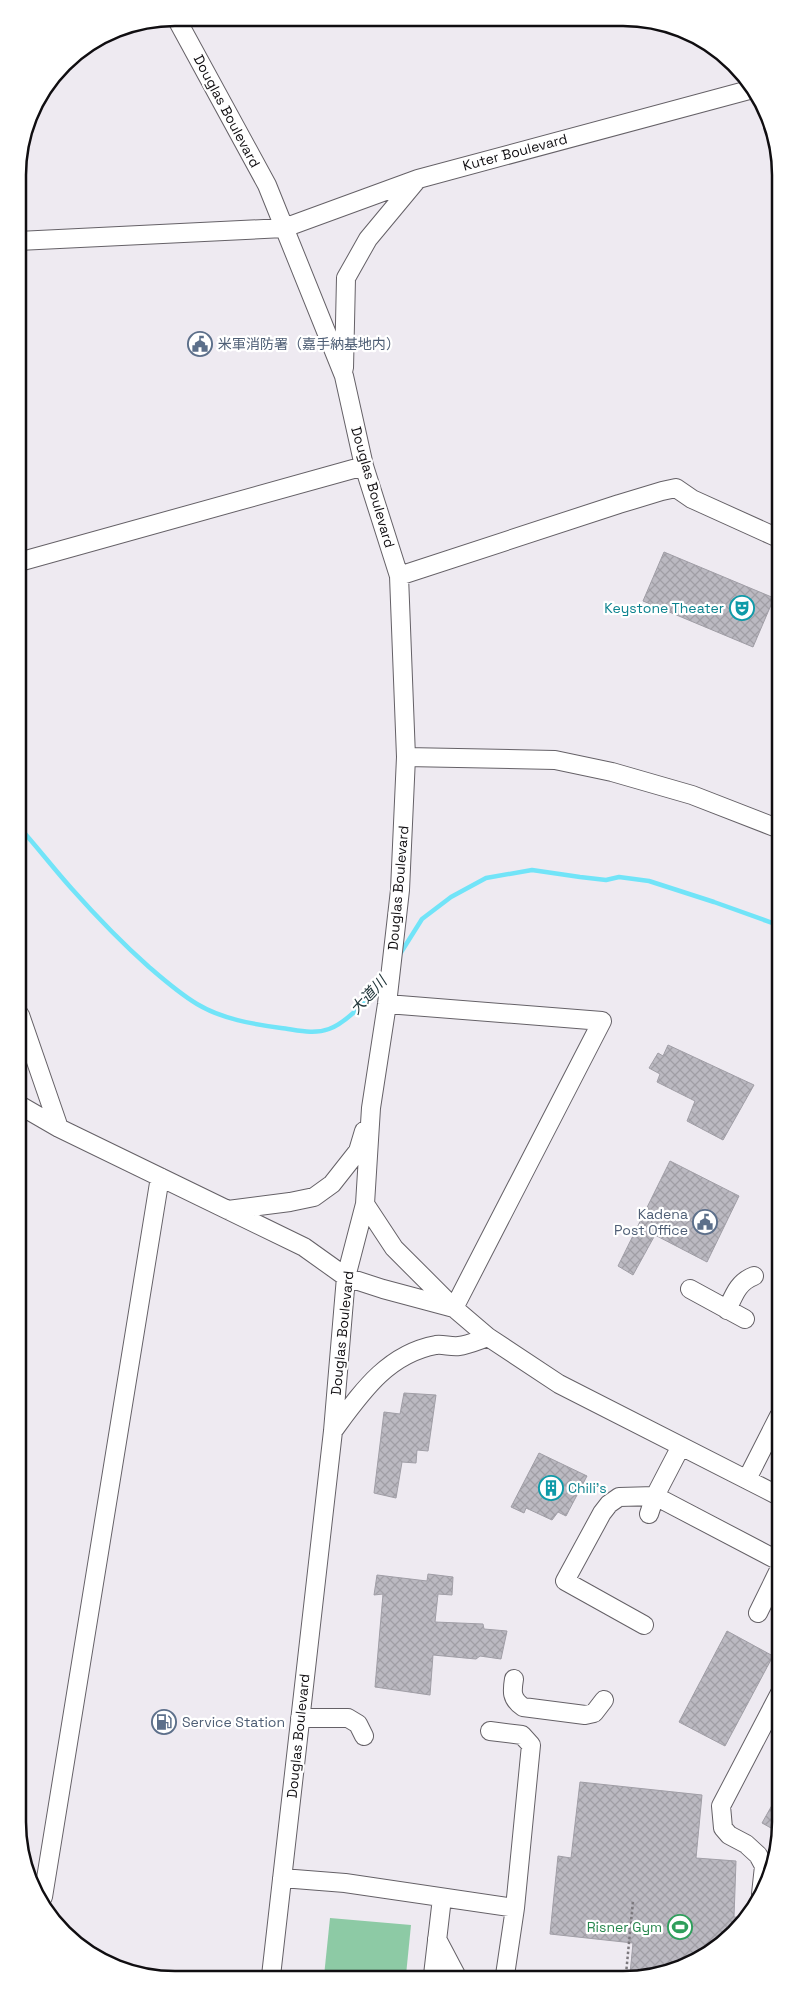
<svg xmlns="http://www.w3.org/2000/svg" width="798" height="1997" viewBox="0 0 798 1997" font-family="'Space Grotesk','Noto Sans JP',sans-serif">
	<defs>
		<pattern id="building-cross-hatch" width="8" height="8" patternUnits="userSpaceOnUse" patternTransform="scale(1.25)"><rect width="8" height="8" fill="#bbb9c1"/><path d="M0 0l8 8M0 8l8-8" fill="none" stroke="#a09ea5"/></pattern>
	</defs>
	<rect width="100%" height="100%" fill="#eeeaf1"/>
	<path fill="#8dcaa5" d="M 330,1918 L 411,1925 L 406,1975 L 324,1976 Z"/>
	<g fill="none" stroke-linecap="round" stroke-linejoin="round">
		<path stroke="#71e4f8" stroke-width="4.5" d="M 20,828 C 38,848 54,869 72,889 C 96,916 122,943 149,967 C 164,980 180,994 197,1004 C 222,1019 252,1024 281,1028 C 297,1030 313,1035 329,1029 C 346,1023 371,996 383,982
			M 400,954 L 422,919 L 451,897 L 486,878 L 532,870 L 580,877 L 606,880 L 619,877 L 649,881 L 714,902 L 778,925"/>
	</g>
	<path fill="url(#building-cross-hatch)" stroke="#a09ea6" d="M 664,552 L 774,598 L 753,647 L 643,601 Z
		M 668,1045 L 754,1085 L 723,1140 L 687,1121 L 695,1101 L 657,1082 L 660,1074 L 649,1068 L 658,1053 L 663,1056 Z
		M 670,1161 L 739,1196 L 707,1262 L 655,1235 L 633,1275 L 618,1266 Z
		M 404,1393 L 436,1395 L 428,1451 L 417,1450 L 416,1463 L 402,1462 L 396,1498 L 374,1493 L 384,1412 L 400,1414 Z
		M 539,1453 L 587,1476 L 566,1516 L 558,1512 L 552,1520 L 526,1508 L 524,1513 L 511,1507 Z
		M 428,1574 L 453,1577 L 452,1595 L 438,1594 L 435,1622 L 483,1624 L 484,1629 L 507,1631 L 501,1659 L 480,1656 L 476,1659 L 433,1655 L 430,1695 L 375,1687 L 383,1594 L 374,1595 L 377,1575 L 427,1581 Z
		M 727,1631 L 773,1656 L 725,1746 L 679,1722 Z
		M 580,1782 L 702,1795 L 696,1858 L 736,1861 L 734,1917 L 748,1918 L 710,1953 L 663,1974 L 630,1974 L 633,1943 L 550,1934 L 558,1856 L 571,1858 Z
		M 780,1791 L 780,1833 L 762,1823 Z"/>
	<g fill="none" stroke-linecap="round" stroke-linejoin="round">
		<defs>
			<path id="minor" d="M 176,18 L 267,185 L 344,376 L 364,466 L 399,576 L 406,757 L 400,890 L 387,1004 L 371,1108 L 365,1204 L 346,1277 L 333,1431 L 271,1976
				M 18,241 L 284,228 L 418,179 L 749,90
				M 344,368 L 346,278 L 368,239 L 417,180
				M 19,562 L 364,466
				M 399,576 L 619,504 L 662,491 L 676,488 L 692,499 L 776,537
				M 406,757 L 555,760 L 612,772 L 692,795 L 777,828
				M 387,1004 L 602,1021 L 454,1308
				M 20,1015 L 59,1128
				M 21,1106 L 59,1128 L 304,1247 L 346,1277 L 383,1289 L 454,1308
				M 365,1204 L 394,1248 L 454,1308 L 488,1337 L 559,1384 L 779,1496
				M 228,1210 L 290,1202 L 314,1197 L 332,1184 L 358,1151 L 364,1131
				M 690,1289 L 745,1319
				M 727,1310 C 734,1295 738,1282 754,1276
				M 333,1431 C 361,1393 387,1354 436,1345 C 443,1344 451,1347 459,1346 C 468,1345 479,1340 488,1337
				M 747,1479 L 779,1416
				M 649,1514 L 655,1496 L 681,1446
				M 758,1613 L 779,1570
				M 644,1625 L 565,1581 L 602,1513 L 609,1504 L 619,1497 L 655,1496 L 779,1561
				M 514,1679 C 512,1691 511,1699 523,1707 L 585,1715 L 594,1713 L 604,1700
				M 300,1718 L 348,1718 L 358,1724 L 364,1736
				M 490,1731 L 522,1735 L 531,1745 L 515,1908 L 505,1975
				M 282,1878 L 345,1883 L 515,1908
				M 761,1894 L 764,1866 L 758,1855 L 746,1844 L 729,1835 L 723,1828 L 721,1806 L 780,1693
				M 43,1897 L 160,1177
				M 437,1939 L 456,1975
				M 433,1975 L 442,1898"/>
		</defs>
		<use href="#minor" stroke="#656167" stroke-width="20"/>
		<path stroke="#7b787d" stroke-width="2.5" stroke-dasharray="2.5 2.5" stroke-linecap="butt" d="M 626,1974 L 633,1901"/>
		<use href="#minor" stroke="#fff" stroke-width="18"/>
	</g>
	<defs>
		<symbol id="civic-ring" viewBox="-11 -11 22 22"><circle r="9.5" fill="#fff" stroke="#5c6f8a" stroke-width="1.5"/><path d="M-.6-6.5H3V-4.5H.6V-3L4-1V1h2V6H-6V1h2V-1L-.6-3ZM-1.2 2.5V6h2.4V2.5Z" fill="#5c6f8a"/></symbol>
		<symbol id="theatre-ring" viewBox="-11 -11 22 22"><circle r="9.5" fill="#fff" stroke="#0f9aa8" stroke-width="1.5"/><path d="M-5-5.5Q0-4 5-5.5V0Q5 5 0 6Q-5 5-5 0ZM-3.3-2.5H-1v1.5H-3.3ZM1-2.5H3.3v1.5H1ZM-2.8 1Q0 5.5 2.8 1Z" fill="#0f9aa8"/></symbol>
		<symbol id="building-ring" viewBox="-11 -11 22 22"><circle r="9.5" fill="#fff" stroke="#0f9aa8" stroke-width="1.5"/><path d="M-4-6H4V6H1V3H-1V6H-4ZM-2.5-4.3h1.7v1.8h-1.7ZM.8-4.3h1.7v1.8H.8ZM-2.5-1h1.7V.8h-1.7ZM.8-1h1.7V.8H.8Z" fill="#0f9aa8"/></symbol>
		<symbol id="fuel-ring" viewBox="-11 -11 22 22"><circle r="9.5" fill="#fff" stroke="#5c6f8a" stroke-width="1.5"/><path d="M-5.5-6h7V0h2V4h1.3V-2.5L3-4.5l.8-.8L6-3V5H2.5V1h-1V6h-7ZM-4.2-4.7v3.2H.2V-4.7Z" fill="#5c6f8a"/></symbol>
		<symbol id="stadium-ring" viewBox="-11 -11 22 22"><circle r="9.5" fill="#fff" stroke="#2e9e5b" stroke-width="1.5"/><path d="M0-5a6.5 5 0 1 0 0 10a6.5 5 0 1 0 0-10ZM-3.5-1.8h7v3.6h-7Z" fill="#2e9e5b"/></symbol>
	</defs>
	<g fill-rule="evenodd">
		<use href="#civic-ring" x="186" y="330" width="28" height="28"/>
		<use href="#theatre-ring" x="728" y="594" width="28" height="28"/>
		<use href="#civic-ring" x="691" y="1208" width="28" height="28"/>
		<use href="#building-ring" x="537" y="1474" width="28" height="28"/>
		<use href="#fuel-ring" x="150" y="1708" width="28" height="28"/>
		<use href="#stadium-ring" x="666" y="1913" width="28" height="28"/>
	</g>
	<g text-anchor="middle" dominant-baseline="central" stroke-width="4.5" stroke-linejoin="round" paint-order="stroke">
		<g font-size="14" fill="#100e11" stroke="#fff">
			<text transform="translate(227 111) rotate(62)">Douglas Boulevard</text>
			<text transform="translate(515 152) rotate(-15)">Kuter Boulevard</text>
			<text transform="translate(373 487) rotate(74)">Douglas Boulevard</text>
			<text transform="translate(398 888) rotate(-85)">Douglas Boulevard</text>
			<text transform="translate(342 1333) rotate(-84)">Douglas Boulevard</text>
			<text transform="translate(298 1736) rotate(-84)">Douglas Boulevard</text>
		</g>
		<g font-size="14" fill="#4e5e75" stroke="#fff" text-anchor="start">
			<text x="218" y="344">米軍消防署（嘉手納基地内）</text>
			<text x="688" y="1214" text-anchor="end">Kadena<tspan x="688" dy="16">Post Office</tspan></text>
			<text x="182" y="1722">Service Station</text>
		</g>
		<g font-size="14" fill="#0d838f" stroke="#fff" text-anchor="end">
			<text x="724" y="608">Keystone Theater</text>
			<text x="568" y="1488" text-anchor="start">Chili's</text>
		</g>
		<g font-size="14" fill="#27864d" stroke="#fff" text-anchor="end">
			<text x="662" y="1927">Risner Gym</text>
		</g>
		<g font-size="15" font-style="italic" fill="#1d3236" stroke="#fff">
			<text transform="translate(368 995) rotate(-47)">大道川</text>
		</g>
	</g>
	<path d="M0 0H798V1997H0ZM175 26H623A149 149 0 0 1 772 175V1822A149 149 0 0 1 623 1971H175A149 149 0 0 1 26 1822V175A149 149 0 0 1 175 26Z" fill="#fff" fill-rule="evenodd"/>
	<path fill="none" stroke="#100e11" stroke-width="2.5" d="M175 26H623A149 149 0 0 1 772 175V1822A149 149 0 0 1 623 1971H175A149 149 0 0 1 26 1822V175A149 149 0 0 1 175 26Z"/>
</svg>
